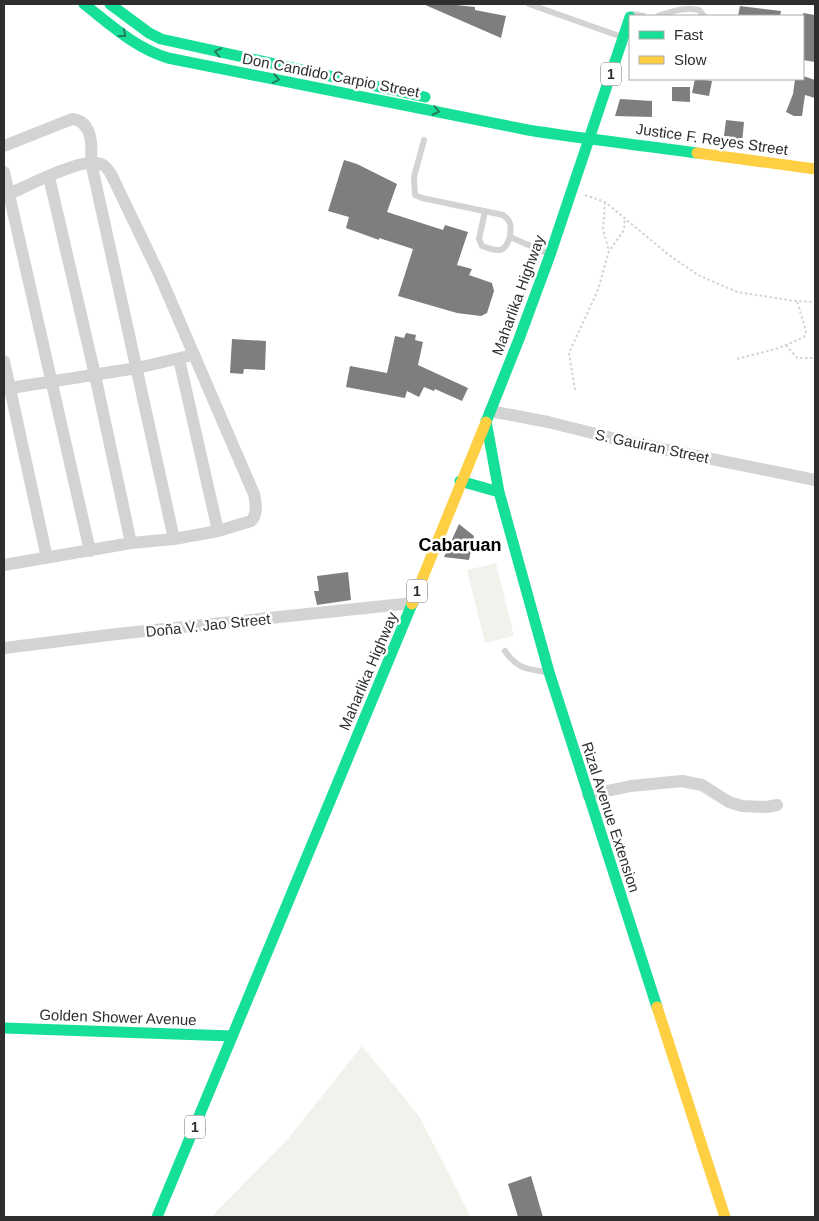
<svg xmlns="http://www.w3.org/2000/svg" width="819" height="1221" viewBox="0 0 819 1221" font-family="Helvetica,sans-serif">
	<rect width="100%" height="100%" fill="#fff"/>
	<path fill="#f0f3ec" d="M 496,563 L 514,636 L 485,643 L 467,570 Z
		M 362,1046 L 419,1116 L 471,1217 L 211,1217 L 287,1140 Z"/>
	<path fill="#7e7e7e" d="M 423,4 L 447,4 L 475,7 L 475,10 L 506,16 L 501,38 Z
		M 740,6 L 781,11 L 780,16 L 738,16 Z
		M 803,13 L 815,15 L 815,62 L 803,60 Z
		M 803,76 L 815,80 L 815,98 L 805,95 L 802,116 L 794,116 L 786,112 L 793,94 L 795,79 L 803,79 Z
		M 695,79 L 712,81 L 709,96 L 692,93 Z
		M 672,87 L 690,87 L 690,102 L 672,101 Z
		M 620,99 L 652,101 L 652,117 L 615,116 Z
		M 726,120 L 744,122 L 742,143 L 733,141 L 733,137 L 724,136 Z
		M 344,160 L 357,164 L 397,184 L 387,212 L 443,230 L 445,225 L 468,232 L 457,265 L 472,269 L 469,275 L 492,283 L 494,291 L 487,313 L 481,316 L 457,313 L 398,296 L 413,249 L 379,238 L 379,240 L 346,228 L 349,217 L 328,211 Z
		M 406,333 L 416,335 L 415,340 L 423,342 L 418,365 L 468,388 L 462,401 L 435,389 L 434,391 L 424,387 L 419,397 L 407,391 L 405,398 L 346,387 L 350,366 L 387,373 L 395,336 L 404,338 Z
		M 232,339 L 266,341 L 265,370 L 244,369 L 243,374 L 230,373 Z
		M 459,524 L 474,536 L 469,560 L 444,557 Z
		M 348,572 L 351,600 L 317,605 L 314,591 L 319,591 L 317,576 Z
		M 531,1176 L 543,1217 L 518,1217 L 508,1184 Z"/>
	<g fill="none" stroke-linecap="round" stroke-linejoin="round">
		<path stroke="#d3d3d3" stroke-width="2" stroke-dasharray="2.5 2.5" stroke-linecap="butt" d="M 585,195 L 605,202 L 669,255 L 698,275 L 737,292 L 795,301 L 815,302
			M 605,202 L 603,230 L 609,251
			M 786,345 L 797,358 L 815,358
			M 737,359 L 779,348 L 804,337 L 806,331 L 797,301
			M 575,390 L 569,353 L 598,290 L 609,251 L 624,230 L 625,218"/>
		<path stroke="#d3d3d3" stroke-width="6" d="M 529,4 L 622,37
			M 632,14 L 644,16
			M 658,16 C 673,11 684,7 699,10 L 704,16
			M 424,140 L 414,177 L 415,195 L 422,198 L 503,215 C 512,221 511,227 510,237 L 549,254
			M 485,211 L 479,239 L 482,246 C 497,251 504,255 510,237
			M 505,651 C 517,669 527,669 546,672"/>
		<path stroke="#d3d3d3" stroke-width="12" d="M 4,146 L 72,119 C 93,121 92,146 91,162 L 174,539
			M 4,172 L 90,551
			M 49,177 L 95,375 L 131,543
			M 179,359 L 218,531
			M 4,361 L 47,558
			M 4,389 L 137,368 L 193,355
			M 490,411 L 548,422 L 628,442 L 815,480
			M 4,565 L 131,543 L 174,539 L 218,531 L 251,521 C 258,514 256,503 254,494 L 160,276 L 111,174 C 107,168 104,164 97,163 C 79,159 27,186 9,194
			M 4,648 L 117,634 L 413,603
			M 588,795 L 631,786 L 682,781 L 702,785 L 729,802 L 742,806 L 767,807 L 777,805"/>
		<path stroke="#16e098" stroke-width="11" d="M 84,4 C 111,25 135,48 168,58 L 528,130 C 584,139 641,145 697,153
			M 110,4 L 149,33 L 161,39 L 425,97
			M 486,421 L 499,492 L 549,672 L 657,1007
			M 486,422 L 519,339 L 550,255 L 630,17
			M 460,481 L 499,492
			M 4,1028 L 232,1036
			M 157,1217 L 412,604"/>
		<path stroke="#ffcf43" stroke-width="11" d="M 697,153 L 815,169
			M 412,604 L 486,422
			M 657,1007 L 725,1217"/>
	</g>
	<defs><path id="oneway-chevron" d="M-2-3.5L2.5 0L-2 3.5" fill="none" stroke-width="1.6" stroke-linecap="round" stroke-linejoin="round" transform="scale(1.25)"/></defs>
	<g stroke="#237e5e">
		<use href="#oneway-chevron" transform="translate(123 34) rotate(38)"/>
		<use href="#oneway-chevron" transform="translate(218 52) rotate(-168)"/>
		<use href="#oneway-chevron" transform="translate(276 79) rotate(11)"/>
		<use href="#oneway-chevron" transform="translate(436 111) rotate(12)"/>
	</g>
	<g text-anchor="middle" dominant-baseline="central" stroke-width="5" stroke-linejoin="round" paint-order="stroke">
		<g fill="#fff" stroke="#6d6d6d" stroke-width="1">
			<rect x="601" y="62.5" width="20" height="23" rx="4"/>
			<rect x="407" y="579.5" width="20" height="23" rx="4"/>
			<rect x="185" y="1115.5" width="20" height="23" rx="4"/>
		</g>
		<g font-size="14" font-weight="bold" fill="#2e2e2e">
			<text x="611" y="74">1</text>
			<text x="417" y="591">1</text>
			<text x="195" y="1127">1</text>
		</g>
		<g font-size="15" fill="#2e2e2e" stroke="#fff">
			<text transform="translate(331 75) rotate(11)">Don Candido Carpio Street</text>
			<text transform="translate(712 139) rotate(8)">Justice F. Reyes Street</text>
			<text transform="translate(518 295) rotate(-70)">Maharlika Highway</text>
			<text transform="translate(652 446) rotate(12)">S. Gauiran Street</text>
			<text transform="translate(208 625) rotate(-6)">Doña V. Jao Street</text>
			<text transform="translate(368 671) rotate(-67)">Maharlika Highway</text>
			<text transform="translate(611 817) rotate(72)">Rizal Avenue Extension</text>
			<text transform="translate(118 1017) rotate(2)">Golden Shower Avenue</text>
		</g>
		<g font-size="18" font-weight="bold" fill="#000" stroke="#fff">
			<text x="460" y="545">Cabaruan</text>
		</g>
	</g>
	<rect width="819" height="1221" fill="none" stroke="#2e2e2e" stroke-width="10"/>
	<rect x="629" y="15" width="175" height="65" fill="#ffffff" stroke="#ababab"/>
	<rect x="639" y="31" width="25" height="8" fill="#16e098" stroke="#ababab"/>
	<text x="674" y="40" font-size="15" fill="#2e2e2e">Fast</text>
	<rect x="639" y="56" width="25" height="8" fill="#ffcf43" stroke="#ababab"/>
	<text x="674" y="65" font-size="15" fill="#2e2e2e">Slow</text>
</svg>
